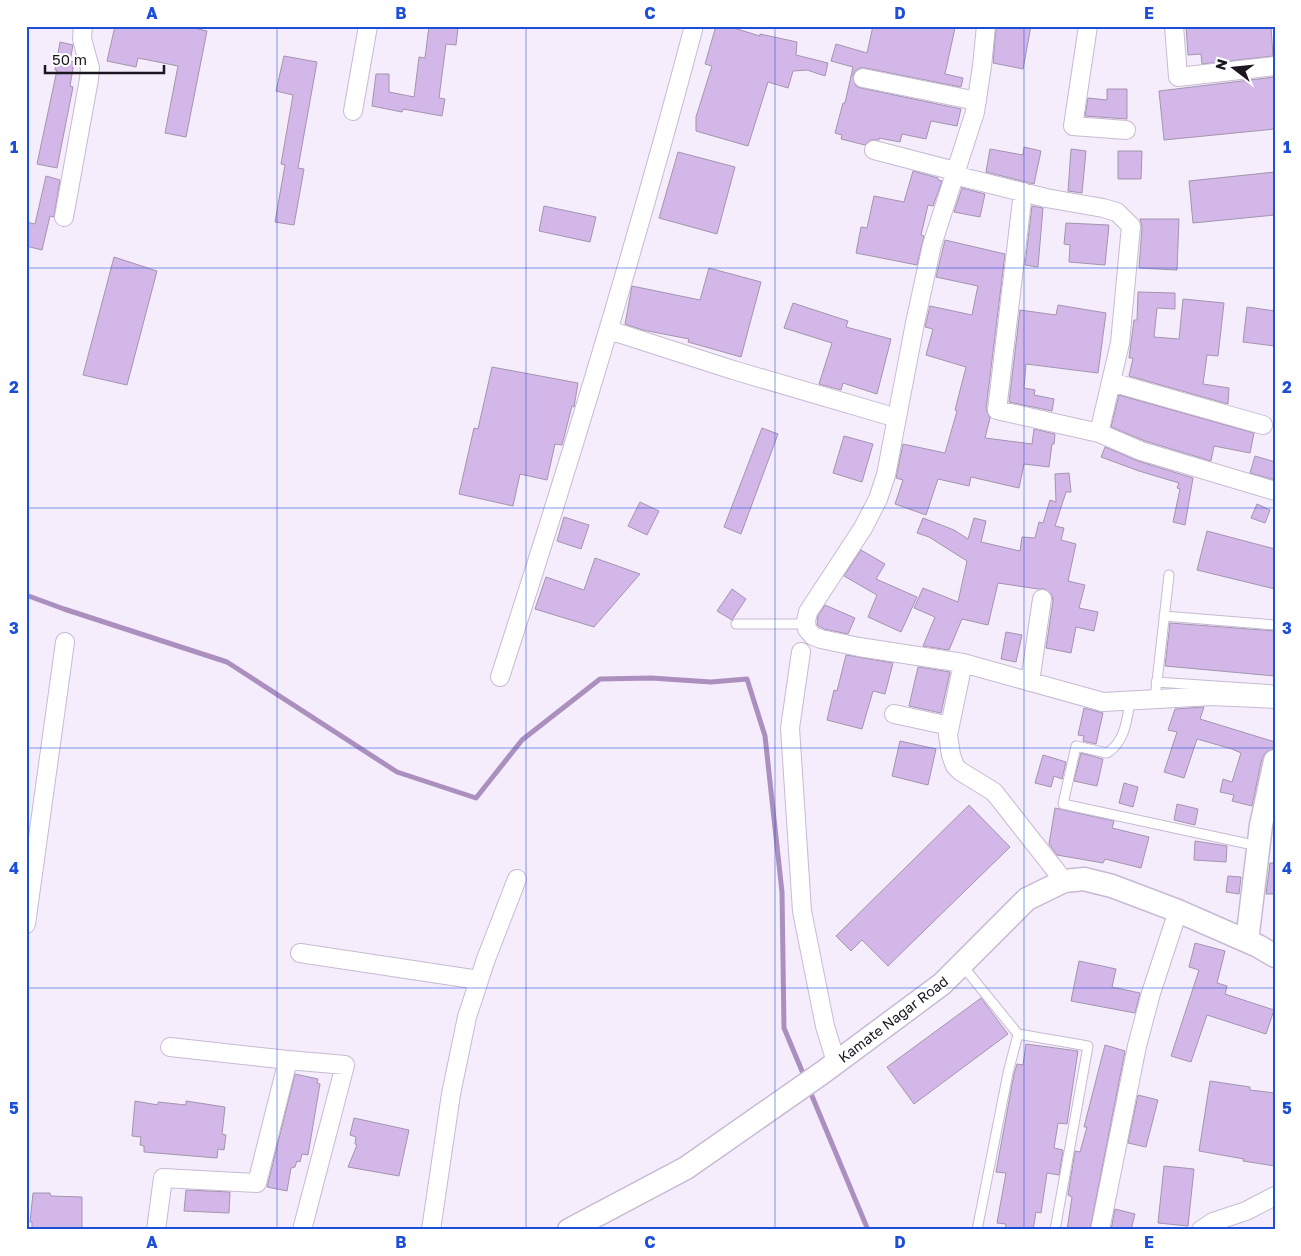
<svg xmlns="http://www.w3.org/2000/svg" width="1301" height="1256" viewBox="0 0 1301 1256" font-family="'Golos Text',sans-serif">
	<rect width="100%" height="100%" fill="#f5ecfc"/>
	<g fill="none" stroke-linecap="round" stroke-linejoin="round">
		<path stroke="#ab90bf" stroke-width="5" d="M 26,595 L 64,609 L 227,662 L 397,772 L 476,798 L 522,740 L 600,679 L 651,678 L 711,682 L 747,679 L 765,736 L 782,892 L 784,1028 L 802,1071
			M 812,1096 L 868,1230"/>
	</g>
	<path fill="#d3b7e8" stroke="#a395ae" d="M 115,26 L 185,26 L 207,31 L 186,137 L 165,133 L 178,66 L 138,58 L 136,67 L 107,61 Z
		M 429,26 L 458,28 L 456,45 L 446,44 L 439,98 L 445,99 L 442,116 L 403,109 L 402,112 L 372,106 L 376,74 L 389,74 L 389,92 L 414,97 L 419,57 L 425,58 Z
		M 716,26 L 727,26 L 760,36 L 760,34 L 797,42 L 796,55 L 828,63 L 825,76 L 807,70 L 793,71 L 788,88 L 768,82 L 748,146 L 696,131 L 696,117 L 712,66 L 705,64 Z
		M 873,26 L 948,26 L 955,28 L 945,74 L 963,78 L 961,87 L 865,68 L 860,68 L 855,71 L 853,76 L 856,86 L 861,88 L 961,109 L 957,126 L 931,121 L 926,139 L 902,134 L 900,142 L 879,138 L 879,140 L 871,140 L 865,145 L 841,139 L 842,135 L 835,133 L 843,103 L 845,103 L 853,67 L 831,61 L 836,44 L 867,53 Z
		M 996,26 L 1031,26 L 1023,69 L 993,63 Z
		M 1186,26 L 1271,26 L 1273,56 L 1202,64 L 1201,54 L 1188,55 Z
		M 60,42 L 73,45 L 70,61 L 74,62 L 70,86 L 73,87 L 57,168 L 37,164 L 57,70 L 55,70 Z
		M 284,56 L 317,62 L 298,168 L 304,169 L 294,225 L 275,222 L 285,165 L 281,164 L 293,95 L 276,91 Z
		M 1275,77 L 1275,129 L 1164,140 L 1159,91 Z
		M 1107,89 L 1127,89 L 1127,119 L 1085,116 L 1088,98 L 1107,100 Z
		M 1024,147 L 1041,151 L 1034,184 L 986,172 L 990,149 L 1023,155 Z
		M 1071,149 L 1086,151 L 1082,193 L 1068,191 Z
		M 1118,151 L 1142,151 L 1141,179 L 1118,179 Z
		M 678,152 L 735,167 L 717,234 L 659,218 Z
		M 913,171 L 938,178 L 938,180 L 942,181 L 933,206 L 928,205 L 921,235 L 924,236 L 917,265 L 856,253 L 861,227 L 867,228 L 874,196 L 904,202 Z
		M 1275,172 L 1275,215 L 1193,223 L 1189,181 Z
		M 46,176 L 60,180 L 54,217 L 50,216 L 42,250 L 26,246 L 26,222 L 35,224 Z
		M 962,188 L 985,194 L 980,217 L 954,212 Z
		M 544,206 L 596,217 L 590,242 L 539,231 Z
		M 1032,206 L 1043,208 L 1038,267 L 1025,265 Z
		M 1140,219 L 1179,219 L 1177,270 L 1139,268 L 1142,227 Z
		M 1066,223 L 1109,225 L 1105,265 L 1069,262 L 1070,245 L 1064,244 Z
		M 945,240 L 1005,254 L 986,409 L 990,418 L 985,438 L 1032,444 L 1034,429 L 1055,434 L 1054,444 L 1052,444 L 1049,467 L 1024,464 L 1019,488 L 971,477 L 969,486 L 938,479 L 926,515 L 895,504 L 903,480 L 896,478 L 903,444 L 945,453 L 957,411 L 955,410 L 966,367 L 926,355 L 933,329 L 925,327 L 930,306 L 972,315 L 977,290 L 978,286 L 936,277 Z
		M 114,257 L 157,271 L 127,385 L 83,375 Z
		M 709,268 L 761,282 L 741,357 L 688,342 L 689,339 L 643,330 L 625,324 L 632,286 L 700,300 Z
		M 1138,292 L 1175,293 L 1175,309 L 1157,308 L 1154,337 L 1179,339 L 1183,299 L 1224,303 L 1218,356 L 1207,355 L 1203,384 L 1229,388 L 1228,404 L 1129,376 L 1133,358 L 1129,358 L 1134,320 L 1137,320 Z
		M 793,303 L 848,321 L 846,327 L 891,339 L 877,394 L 843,383 L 841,390 L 819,384 L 832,343 L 784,328 Z
		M 1058,305 L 1106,313 L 1098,373 L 1026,364 L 1024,388 L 1035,390 L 1034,395 L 1054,399 L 1052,411 L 1009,402 L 1020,310 L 1056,315 Z
		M 1247,307 L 1275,311 L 1275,346 L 1243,342 Z
		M 492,367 L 578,383 L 574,407 L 572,406 L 562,445 L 555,444 L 547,480 L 520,474 L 513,506 L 459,494 L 474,428 L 478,429 Z
		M 1119,395 L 1254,433 L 1250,453 L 1214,446 L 1211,461 L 1145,441 L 1111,427 Z
		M 762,428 L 778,434 L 741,534 L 724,527 Z
		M 844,436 L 873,444 L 862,482 L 833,473 Z
		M 1105,447 L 1138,461 L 1193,478 L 1185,525 L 1173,522 L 1180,489 L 1177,488 L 1179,483 L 1139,471 L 1101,457 Z
		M 1255,456 L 1275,462 L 1275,480 L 1250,473 Z
		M 1069,473 L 1071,492 L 1066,492 L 1055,526 L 1064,528 L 1061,540 L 1076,544 L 1068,581 L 1085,585 L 1079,608 L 1098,612 L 1094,631 L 1076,627 L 1071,653 L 1046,648 L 1053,601 L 1052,595 L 1044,589 L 1038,589 L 998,583 L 988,625 L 962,619 L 949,650 L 923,646 L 935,617 L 914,608 L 923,588 L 958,602 L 967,561 L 929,537 L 917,533 L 923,518 L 954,530 L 968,539 L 974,518 L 986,521 L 981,542 L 1020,551 L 1022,537 L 1035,538 L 1039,522 L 1043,523 L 1050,500 L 1056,502 L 1055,474 Z
		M 640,502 L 659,511 L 647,535 L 628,526 Z
		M 1257,504 L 1270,510 L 1265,523 L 1251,518 Z
		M 564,517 L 589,525 L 581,549 L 557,541 Z
		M 1207,531 L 1275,549 L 1275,589 L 1197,570 Z
		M 861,550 L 885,564 L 876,579 L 917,597 L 901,632 L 868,617 L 877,595 L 844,576 Z
		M 595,558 L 640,574 L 594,627 L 535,609 L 546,577 L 584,590 Z
		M 732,589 L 746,599 L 732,620 L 717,611 Z
		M 825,605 L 855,618 L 848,634 L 824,629 L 817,625 L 818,616 Z
		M 1170,623 L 1275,631 L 1275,676 L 1165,666 Z
		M 1006,632 L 1022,635 L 1016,662 L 1001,659 Z
		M 846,655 L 893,663 L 885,694 L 873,691 L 862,729 L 827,720 L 834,690 L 837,691 Z
		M 918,667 L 950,672 L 941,713 L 909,706 Z
		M 1204,707 L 1200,719 L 1275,742 L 1275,748 L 1266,752 L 1262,758 L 1252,806 L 1232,801 L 1234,795 L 1220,792 L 1223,779 L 1232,782 L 1241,753 L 1232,749 L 1197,739 L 1184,778 L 1164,772 L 1177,732 L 1168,730 L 1175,709 Z
		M 1084,708 L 1103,713 L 1096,744 L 1083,741 L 1084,736 L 1078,735 Z
		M 900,741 L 936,749 L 928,785 L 892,776 Z
		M 1081,753 L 1103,759 L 1097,786 L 1074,781 Z
		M 1043,755 L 1066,762 L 1062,779 L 1054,776 L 1051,787 L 1035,783 Z
		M 1124,783 L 1138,787 L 1133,807 L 1119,803 Z
		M 1177,804 L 1198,809 L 1195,825 L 1174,820 Z
		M 969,805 L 1010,847 L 888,966 L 862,940 L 851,951 L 836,936 Z
		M 1055,808 L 1114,821 L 1112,828 L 1149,837 L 1141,868 L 1105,859 L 1103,863 L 1057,855 L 1049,844 Z
		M 1195,841 L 1227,846 L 1226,862 L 1194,860 Z
		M 1270,863 L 1275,863 L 1275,894 L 1266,894 Z
		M 1228,876 L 1241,877 L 1239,894 L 1226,892 Z
		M 1195,943 L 1225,951 L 1217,983 L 1227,986 L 1225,994 L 1274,1010 L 1266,1034 L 1207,1015 L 1191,1062 L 1171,1056 L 1199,970 L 1189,967 Z
		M 1079,961 L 1116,969 L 1112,987 L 1140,993 L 1135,1013 L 1071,1001 Z
		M 981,998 L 1008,1034 L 914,1104 L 887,1067 Z
		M 1026,1044 L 1078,1051 L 1067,1124 L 1058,1123 L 1054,1148 L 1063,1150 L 1059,1175 L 1047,1173 L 1041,1213 L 1036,1212 L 1033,1230 L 1005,1230 L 1006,1224 L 997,1223 L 1006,1173 L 996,1172 L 1014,1074 L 1017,1064 L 1023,1065 Z
		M 1105,1045 L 1125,1051 L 1090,1230 L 1067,1230 L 1072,1197 L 1068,1195 L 1075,1151 L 1080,1152 L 1087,1127 L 1084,1127 Z
		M 295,1074 L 318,1079 L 317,1083 L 320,1084 L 308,1155 L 302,1154 L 300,1162 L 297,1161 L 295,1167 L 291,1168 L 287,1191 L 267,1187 Z
		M 1210,1081 L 1250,1087 L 1250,1090 L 1275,1093 L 1275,1166 L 1243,1161 L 1244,1159 L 1199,1151 Z
		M 1138,1095 L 1158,1100 L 1146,1147 L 1128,1143 Z
		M 135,1101 L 158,1105 L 158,1102 L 186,1105 L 186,1101 L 225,1107 L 222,1134 L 226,1135 L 224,1150 L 218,1149 L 217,1158 L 144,1152 L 144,1146 L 140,1145 L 141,1137 L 132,1136 Z
		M 354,1118 L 409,1130 L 399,1176 L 348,1167 L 357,1145 L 355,1144 L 356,1137 L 350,1135 Z
		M 1164,1166 L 1194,1169 L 1188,1226 L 1158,1223 Z
		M 186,1190 L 230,1192 L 229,1213 L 184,1211 Z
		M 33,1193 L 50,1193 L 51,1196 L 82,1197 L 82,1230 L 32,1230 L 32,1222 L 30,1222 Z
		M 1115,1209 L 1135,1214 L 1131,1230 L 1111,1230 Z"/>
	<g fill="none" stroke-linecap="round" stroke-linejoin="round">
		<defs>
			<path id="service" d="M 1164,616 L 1275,625
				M 736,624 L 797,624 L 806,621
				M 1156,682 L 1275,690
				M 1155,699 L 1169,575
				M 1130,701 C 1127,720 1125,742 1107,753 L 1076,746 L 1063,804 L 1258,846
				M 962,965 L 1018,1034 L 1088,1046 L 1055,1230
				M 977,1230 L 1008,1073 L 1018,1034"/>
			<path id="minor" d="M 986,26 L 982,66 L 975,112 L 932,245 L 915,323 L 886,475 L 878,499 L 863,528 L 808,612 L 806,621 L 807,629 L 813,636 L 821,639 L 859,647 L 963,663 L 1103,702 L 1212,696 L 1275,699
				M 1088,26 L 1073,126 L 1126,130
				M 1174,26 L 1178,77 L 1275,66
				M 863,78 L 977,101
				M 353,111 L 368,26
				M 874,150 L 955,171
				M 954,175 L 1046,198 L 1103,208 L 1117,212 L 1131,226 L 1120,343 L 1099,433 L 1141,451 L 1275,491
				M 1023,192 L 997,410 L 1099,433
				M 64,217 L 89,79 L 90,68 L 82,39 L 83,26
				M 609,330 L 733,370 L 897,418
				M 1111,382 L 1263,425
				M 801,652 L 790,728 L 802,911 L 825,1026 L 836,1062
				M 963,663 L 948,735 L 951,755 L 955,766 L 960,771 L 994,792 L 1064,881
				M 500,677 C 570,462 636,245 694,26
				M 1030,682 L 1042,599
				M 894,714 L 950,726
				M 26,924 L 65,642
				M 300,953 L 479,980
				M 288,1060 L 345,1065 L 302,1230
				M 156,1230 L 163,1178 L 257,1183 L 288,1060 L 170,1047
				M 431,1230 L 451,1094 L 467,1017 L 486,959 L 517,879
				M 1100,1230 L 1137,1046 L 1151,993 L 1178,911
				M 1201,1230 L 1213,1222 L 1246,1211 L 1275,1196"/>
			<path id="tertiary" d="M 1247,941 L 1261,825 L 1275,761
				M 569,1230 L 686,1168 L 822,1073 L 942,984 L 1027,899 L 1064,881 L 1084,879 L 1112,886 L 1178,911 L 1258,946 L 1275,956"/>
		</defs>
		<use href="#service" stroke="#c8bad3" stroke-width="11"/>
		<use href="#minor" stroke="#c8bad3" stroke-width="20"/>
		<use href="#tertiary" stroke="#c8bad3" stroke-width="25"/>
		<use href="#service" stroke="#fff" stroke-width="9"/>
		<use href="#minor" stroke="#fff" stroke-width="18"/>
		<use href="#tertiary" stroke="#fff" stroke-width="22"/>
	</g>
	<path fill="none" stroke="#1d4ed8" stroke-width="1" stroke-opacity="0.55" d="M 277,26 L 277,1230M 526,26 L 526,1230M 775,26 L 775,1230M 1024,26 L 1024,1230M 26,268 L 1275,268M 26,508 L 1275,508M 26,748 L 1275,748M 26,988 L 1275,988"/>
	<g text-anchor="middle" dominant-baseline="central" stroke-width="4" stroke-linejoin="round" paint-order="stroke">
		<g font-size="14" fill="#1b161f" stroke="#fff">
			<text transform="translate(893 1019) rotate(-37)">Kamate Nagar Road</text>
		</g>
	</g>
	<rect width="1301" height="1256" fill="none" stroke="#ffffff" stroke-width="55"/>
	<g transform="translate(1234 68) rotate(286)" stroke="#ffffff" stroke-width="4" paint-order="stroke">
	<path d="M0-4L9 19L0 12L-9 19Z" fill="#1b161f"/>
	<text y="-8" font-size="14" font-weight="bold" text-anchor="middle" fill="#1b161f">N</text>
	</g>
	<path d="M45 65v8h119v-8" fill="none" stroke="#1b161f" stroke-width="2.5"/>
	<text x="52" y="65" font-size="15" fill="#1b161f" stroke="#ffffff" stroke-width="4" paint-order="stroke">50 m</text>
	<rect x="28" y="28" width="1246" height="1200" fill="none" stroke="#1d4ed8" stroke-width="2"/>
	<g font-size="16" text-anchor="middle" font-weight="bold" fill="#1d4ed8">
		<text x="152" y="19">A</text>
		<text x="401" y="19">B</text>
		<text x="650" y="19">C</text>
		<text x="900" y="19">D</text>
		<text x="1149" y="19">E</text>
		<text x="14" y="153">1</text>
		<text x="1287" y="153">1</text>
		<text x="14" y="393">2</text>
		<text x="1287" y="393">2</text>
		<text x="14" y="634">3</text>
		<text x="1287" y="634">3</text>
		<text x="14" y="874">4</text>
		<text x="1287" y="874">4</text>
		<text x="14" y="1114">5</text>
		<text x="1287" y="1114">5</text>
		<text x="152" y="1248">A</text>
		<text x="401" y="1248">B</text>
		<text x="650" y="1248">C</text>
		<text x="900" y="1248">D</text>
		<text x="1149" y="1248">E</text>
	</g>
</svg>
